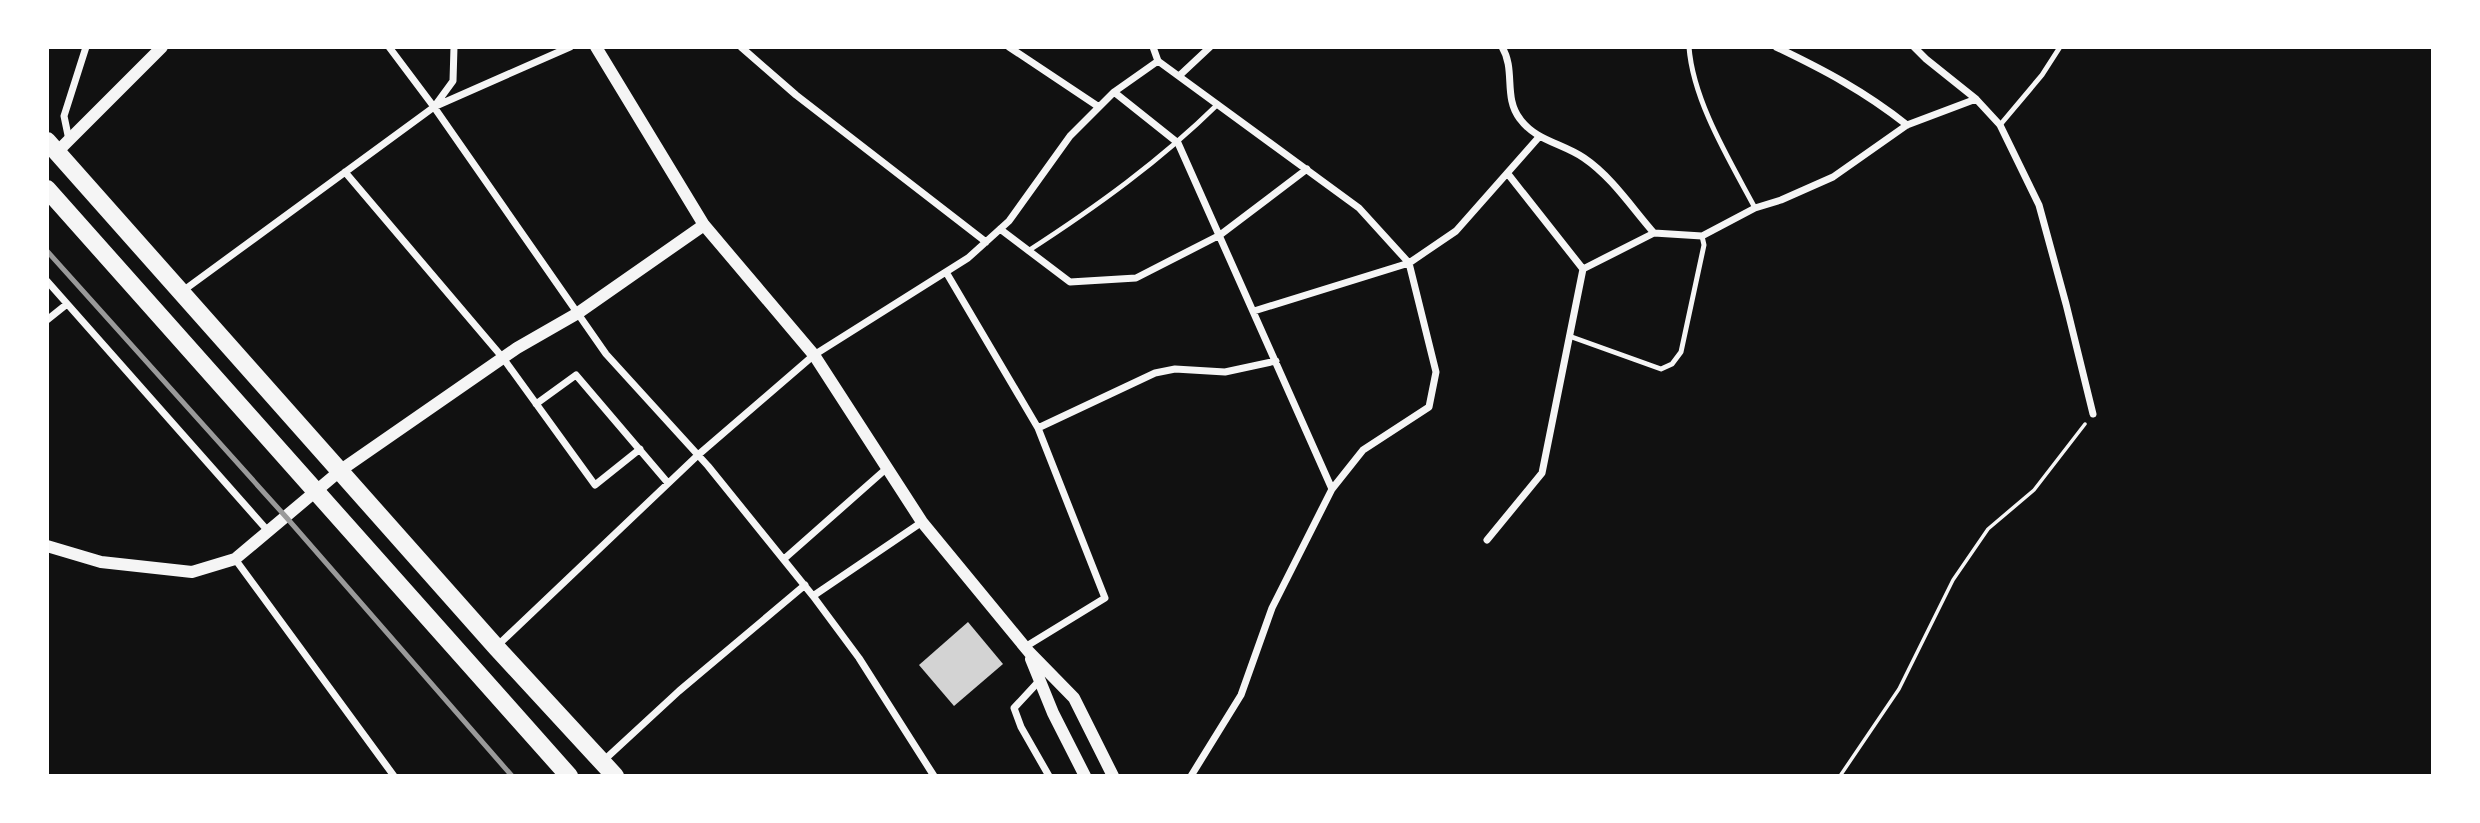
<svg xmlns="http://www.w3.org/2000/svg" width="2480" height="823" viewBox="0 0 2480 823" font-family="Montserrat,sans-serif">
	<rect width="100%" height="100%" fill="#111"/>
	<path fill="#d3d3d3" d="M 968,622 L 1003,664 L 954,706 L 919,665 Z"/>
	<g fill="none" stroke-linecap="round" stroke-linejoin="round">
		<path stroke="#f5f5f5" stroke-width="3.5" d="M 1840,776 L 1899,689 L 1953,580 L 1988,529 L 2034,490 L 2085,424"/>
		<path stroke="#f5f5f5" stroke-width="5" d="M 1689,47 C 1693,101 1730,161 1755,208
			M 2000,125 L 2042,75 L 2060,47
			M 1028,251 C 1096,207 1160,161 1218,104
			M 1569,336 L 1661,369 L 1672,364 L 1681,352 L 1704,245 L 1702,236"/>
		<path stroke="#f5f5f5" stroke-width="7" d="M 389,47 L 434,107 L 606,354 L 708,466 L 813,596 L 859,658 L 934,776
			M 741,47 L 796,95 L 986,242
			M 1009,47 L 1099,107
			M 1153,47 L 1158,61 L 1359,208 L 1409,263 L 1254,311
			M 1502,47 C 1516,70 1503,97 1520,119 C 1536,141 1562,143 1584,158 C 1612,177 1632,208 1654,233
			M 1776,47 C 1824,70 1864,91 1907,125
			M 1914,47 L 1926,59 L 1976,99 L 2000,125 L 2039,205 L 2066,304 L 2093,414
			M 1179,76 L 1210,47
			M 1114,92 L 1178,143 L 1332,489
			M 436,106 L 570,47
			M 69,140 L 64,116 L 86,47
			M 345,172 L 503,358 L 595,485 L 640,449
			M 1000,229 L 1070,282 L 1136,278 L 1220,235 L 1307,169
			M 1583,269 L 1654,233 L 1702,236 L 1755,208 L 1781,200 L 1833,177 L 1907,125 L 1976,99
			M 946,272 L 1038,428 L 1105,598 L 1025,647
			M 47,281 L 268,531
			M 180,293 L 434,107 L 453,81 L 454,47
			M 47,320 L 67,304
			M 536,404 L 576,375 L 668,483
			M 1038,428 L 1155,373 L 1175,369 L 1225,372 L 1276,361
			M 1487,540 L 1542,473 L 1583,269 L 1508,174
			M 235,559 L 394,776
			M 784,559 L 887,468
			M 813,596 L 922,522
			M 497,646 L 698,455 L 814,355 L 968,258 L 1009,221 L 1070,136 L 1114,92 L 1158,61
			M 1040,680 L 1014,708 L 1021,727 L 1049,776
			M 602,762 L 679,691 L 805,585
			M 1191,776 L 1241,695 L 1272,608 L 1332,489 L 1363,450 L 1429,407 L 1436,372 L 1409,263 L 1456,231 L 1539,137"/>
		<path stroke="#f5f5f5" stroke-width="12" d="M 596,47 L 704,225 L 814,355 L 922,522 L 1029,652 L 1074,698 L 1113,776
			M 57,152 L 162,47
			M 47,546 L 101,562 L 192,572 L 235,559 L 341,470 L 517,348 L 578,313 L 704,225
			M 1031,659 L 1053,713 L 1085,776"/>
		<path stroke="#f5f5f5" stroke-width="18" d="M 47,141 L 496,647 L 615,776
			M 47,189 L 569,776"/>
		<path stroke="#9a9a9a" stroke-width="5" d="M 47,251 L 286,517 L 512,776"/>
	</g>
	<rect width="2480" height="823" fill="none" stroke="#ffffff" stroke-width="98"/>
</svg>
